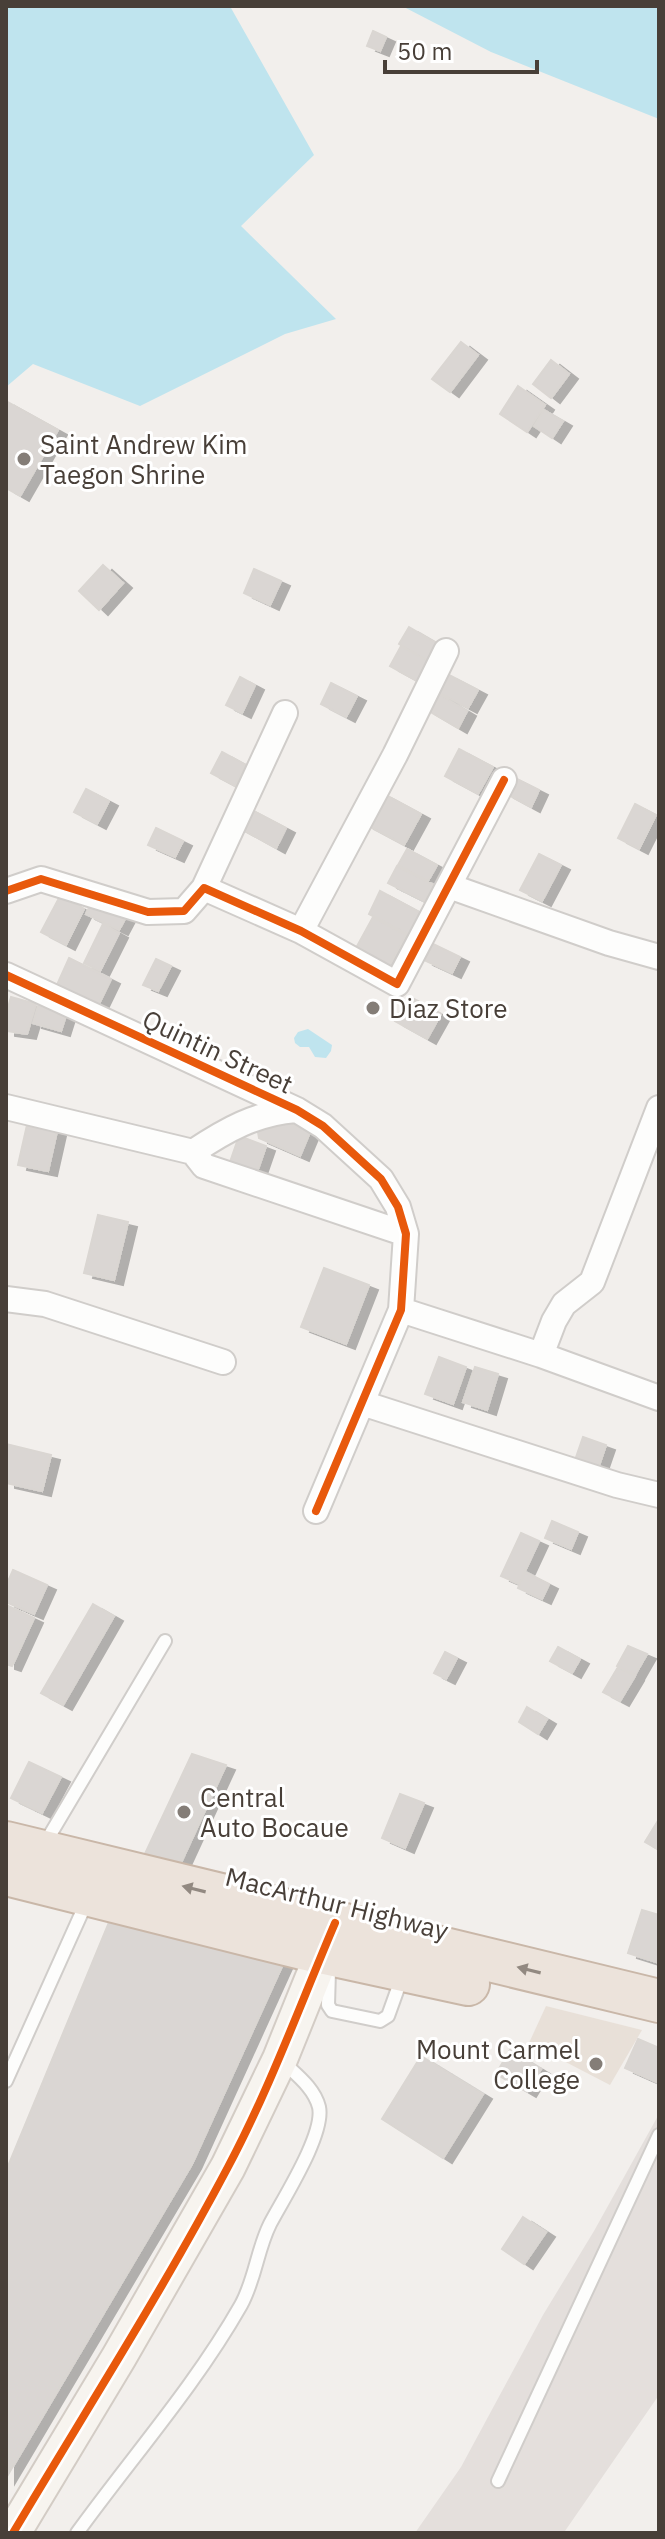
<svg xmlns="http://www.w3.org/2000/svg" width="665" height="2539" viewBox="0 0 665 2539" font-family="'IBM Plex Sans',sans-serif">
	<defs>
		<filter id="shadow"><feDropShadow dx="9" dy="5" stdDeviation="0" flood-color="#0004"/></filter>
	</defs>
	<rect width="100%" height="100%" fill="#f2efec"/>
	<path fill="#e4dfdc" d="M 659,2114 L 659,2395 L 565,2531 L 567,2533 L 415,2533 L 461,2467 L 543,2315 L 594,2231 Z"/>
	<path fill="#e8e0d8" d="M 546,2006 L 642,2030 L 610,2085 L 529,2043 Z"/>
	<path fill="#bfe4ee" d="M 6,6 L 231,8 L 314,155 L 241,226 L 336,319 L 285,334 L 140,406 L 33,364 L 6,387 Z
		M 402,6 L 659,6 L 659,119 L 491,52 Z
		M 308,1029 L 332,1045 L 331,1051 L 326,1058 L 315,1057 L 309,1047 L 300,1047 L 295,1043 L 294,1038 L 298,1032 Z"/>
	<path fill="#dad6d3" stroke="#dad6d2" stroke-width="2" filter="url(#shadow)" d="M 373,31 L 386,37 L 380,51 L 367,46 Z
		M 461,342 L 478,355 L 450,392 L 432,379 Z
		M 551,360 L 569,374 L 551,398 L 533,384 Z
		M 518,386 L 545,405 L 527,432 L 500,414 Z
		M 6,401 L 58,430 L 20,496 L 6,488 Z
		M 544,410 L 563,421 L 552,438 L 534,426 Z
		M 103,565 L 123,583 L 99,610 L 79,591 Z
		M 254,569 L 281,581 L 270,605 L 244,593 Z
		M 409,627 L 440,645 L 430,662 L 399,644 Z
		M 401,646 L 428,661 L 417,681 L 390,666 Z
		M 447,674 L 478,690 L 468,708 L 438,692 Z
		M 240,677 L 255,685 L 242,713 L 226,705 Z
		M 331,683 L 357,696 L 346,717 L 321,704 Z
		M 437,693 L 467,711 L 458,728 L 427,710 Z
		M 459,749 L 493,767 L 478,794 L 445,776 Z
		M 222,752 L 246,765 L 235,786 L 211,773 Z
		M 513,777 L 539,790 L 531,807 L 505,793 Z
		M 86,789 L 109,801 L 97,824 L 74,812 Z
		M 382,793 L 421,814 L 404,845 L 365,824 Z
		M 635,804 L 656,815 L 639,849 L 618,838 Z
		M 244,806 L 286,828 L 276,848 L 234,825 Z
		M 156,828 L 183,841 L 175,857 L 148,845 Z
		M 407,849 L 437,865 L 428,881 L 398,865 Z
		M 539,854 L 561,865 L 542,901 L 520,890 Z
		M 397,866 L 434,885 L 426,902 L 388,883 Z
		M 380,891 L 423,914 L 411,936 L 369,914 Z
		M 60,896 L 84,909 L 66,945 L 41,932 Z
		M 93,899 L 127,915 L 119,930 L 86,914 Z
		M 373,917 L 406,935 L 390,965 L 356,948 Z
		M 103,924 L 119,933 L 100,971 L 84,963 Z
		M 431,943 L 460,957 L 452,973 L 424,960 Z
		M 69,958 L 111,979 L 97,1008 L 56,987 Z
		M 156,959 L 171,966 L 158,991 L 143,985 Z
		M 409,996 L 441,1014 L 427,1039 L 395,1021 Z
		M 11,997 L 36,1004 L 27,1034 L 6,1031 L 6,1015 Z
		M 39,1003 L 67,1012 L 61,1031 L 33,1023 Z
		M 287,1122 L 310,1132 L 300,1156 L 259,1138 L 257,1126 Z
		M 27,1125 L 57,1131 L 48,1171 L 18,1165 Z
		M 239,1136 L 266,1146 L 256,1175 L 229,1165 Z
		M 98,1215 L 128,1222 L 114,1280 L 84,1273 Z
		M 324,1268 L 369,1285 L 346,1344 L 301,1327 Z
		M 439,1357 L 466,1367 L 453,1404 L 425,1394 Z
		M 475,1367 L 498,1374 L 487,1410 L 463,1402 Z
		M 583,1437 L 606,1445 L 595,1477 L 572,1469 Z
		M 6,1444 L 51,1455 L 42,1491 L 6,1483 Z
		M 552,1521 L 578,1532 L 571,1549 L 545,1538 Z
		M 521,1533 L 539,1541 L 519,1584 L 501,1576 Z
		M 13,1570 L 47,1585 L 34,1614 L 6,1602 L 6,1586 Z
		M 525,1572 L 549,1584 L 542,1599 L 518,1588 Z
		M 93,1604 L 114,1616 L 63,1705 L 41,1693 Z
		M 6,1605 L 34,1618 L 12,1666 L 6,1664 Z
		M 628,1646 L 647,1654 L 635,1675 L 617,1666 Z
		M 558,1647 L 580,1659 L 572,1673 L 550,1661 Z
		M 445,1652 L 457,1658 L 446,1679 L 434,1673 Z
		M 618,1667 L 635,1676 L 620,1701 L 603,1692 Z
		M 527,1707 L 547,1719 L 538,1734 L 519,1722 Z
		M 192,1754 L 226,1765 L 178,1869 L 142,1860 Z
		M 29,1762 L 61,1777 L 42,1813 L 11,1798 Z
		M 400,1794 L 424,1803 L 405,1848 L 382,1838 Z
		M 659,1819 L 659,1850 L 645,1842 Z
		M 642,1910 L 659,1915 L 659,1963 L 628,1953 Z
		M 110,1920 L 283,1964 L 192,2164 L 6,2478 L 6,2171 Z
		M 638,2039 L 659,2048 L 659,2083 L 625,2068 Z
		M 510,2050 L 541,2069 L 527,2092 L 496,2074 Z
		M 421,2056 L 483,2094 L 443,2158 L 382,2119 Z
		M 523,2217 L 546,2232 L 524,2264 L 502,2249 Z"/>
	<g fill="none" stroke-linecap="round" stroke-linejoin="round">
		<defs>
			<path id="lane" d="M 44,1845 L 165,1641
				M 329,1971 L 328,2005 L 332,2011 L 380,2021 L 388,2016 L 402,1977
				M 6,2081 L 87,1901
				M 498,2481 L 659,2135
				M 77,2533 C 132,2457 195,2386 241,2305 C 255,2280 257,2250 270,2224 C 283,2199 325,2134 319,2107 C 314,2087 295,2074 281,2060"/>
			<path id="street" d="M 449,886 L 609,943 L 659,957
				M 204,888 L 285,713
				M 6,891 L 41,879 L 148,912 L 184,911 L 204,888 L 301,931 L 397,984 L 504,780
				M 301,931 L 395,755 L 446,651
				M 6,975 L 297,1110 L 323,1126 L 381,1179 L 398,1207 L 406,1234 L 401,1310 L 316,1511
				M 6,1107 L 193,1152 L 204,1166 L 406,1234
				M 193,1152 C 226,1130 256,1113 296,1110
				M 6,1299 L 45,1304 L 223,1362
				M 401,1310 L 541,1355 L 659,1398
				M 541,1355 L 554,1321 L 564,1304 L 592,1282 L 659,1108
				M 362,1403 L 617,1485 L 659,1495"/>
			<path id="secondary" d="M 13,2533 L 119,2357 L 228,2167 L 280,2059 L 332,1930"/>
			<path id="highway" d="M 6,1843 L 659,2001
				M 6,1874 L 302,1948 L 468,1984"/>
		</defs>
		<use href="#lane" stroke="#d0cdca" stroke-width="16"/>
		<use href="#street" stroke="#d0cdca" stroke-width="28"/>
		<use href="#secondary" stroke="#d3ccc5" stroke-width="38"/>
		<use href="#highway" stroke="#c9b7a8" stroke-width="46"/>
		<use href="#lane" stroke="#fdfdfc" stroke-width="12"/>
		<use href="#street" stroke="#fdfdfc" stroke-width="24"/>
		<use href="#secondary" stroke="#f7f4ef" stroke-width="34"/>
		<use href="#highway" stroke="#ece3db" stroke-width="42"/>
		<defs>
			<path id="cycleway" d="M 6,891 L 41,879 L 148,912 L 184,911 L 204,888 L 301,931 L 397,984 L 504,780
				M 6,975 L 297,1110 L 323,1126 L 381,1179 L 398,1207 L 406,1234 L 401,1310 L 316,1511
				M 13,2533 C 85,2412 162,2292 228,2167 C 270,2088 300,2005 335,1923"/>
		</defs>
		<use href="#cycleway" stroke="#fff" stroke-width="13"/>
		<use href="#cycleway" stroke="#e8590c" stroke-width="8"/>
	</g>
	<defs><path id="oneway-solid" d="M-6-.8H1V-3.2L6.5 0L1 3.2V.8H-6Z" transform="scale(2)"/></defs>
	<g fill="#928981">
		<use href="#oneway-solid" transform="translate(194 1889) rotate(-166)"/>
		<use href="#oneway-solid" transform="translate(529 1970) rotate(-166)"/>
	</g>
	<g fill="#847d77" stroke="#fff" stroke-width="3">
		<circle cx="24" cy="459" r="8"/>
		<circle cx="373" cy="1008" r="8"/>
		<circle cx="184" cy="1812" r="8"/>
		<circle cx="596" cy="2064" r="8"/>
	</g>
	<g text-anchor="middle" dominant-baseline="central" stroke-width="6" stroke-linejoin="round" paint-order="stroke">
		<g font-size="26" fill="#483f38" stroke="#fff" text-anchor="start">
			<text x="40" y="444">Saint Andrew Kim<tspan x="40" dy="30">Taegon Shrine</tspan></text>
			<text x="389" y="1008">Diaz Store</text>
			<text x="200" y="1797">Central<tspan x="200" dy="30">Auto Bocaue</tspan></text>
			<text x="580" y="2049" text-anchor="end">Mount Carmel<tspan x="580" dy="30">College</tspan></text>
		</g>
		<g font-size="26" fill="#483f38" stroke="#fff">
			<text transform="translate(218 1051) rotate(25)">Quintin Street</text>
			<text transform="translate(337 1903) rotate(14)">MacArthur Highway</text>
		</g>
	</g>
	<rect width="665" height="2539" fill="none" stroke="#483f38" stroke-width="16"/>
	<path d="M385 60v12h152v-12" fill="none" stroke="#483f38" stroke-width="4"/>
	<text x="397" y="60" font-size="24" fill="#483f38" stroke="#ffffff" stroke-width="6" paint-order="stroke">50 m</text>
</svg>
